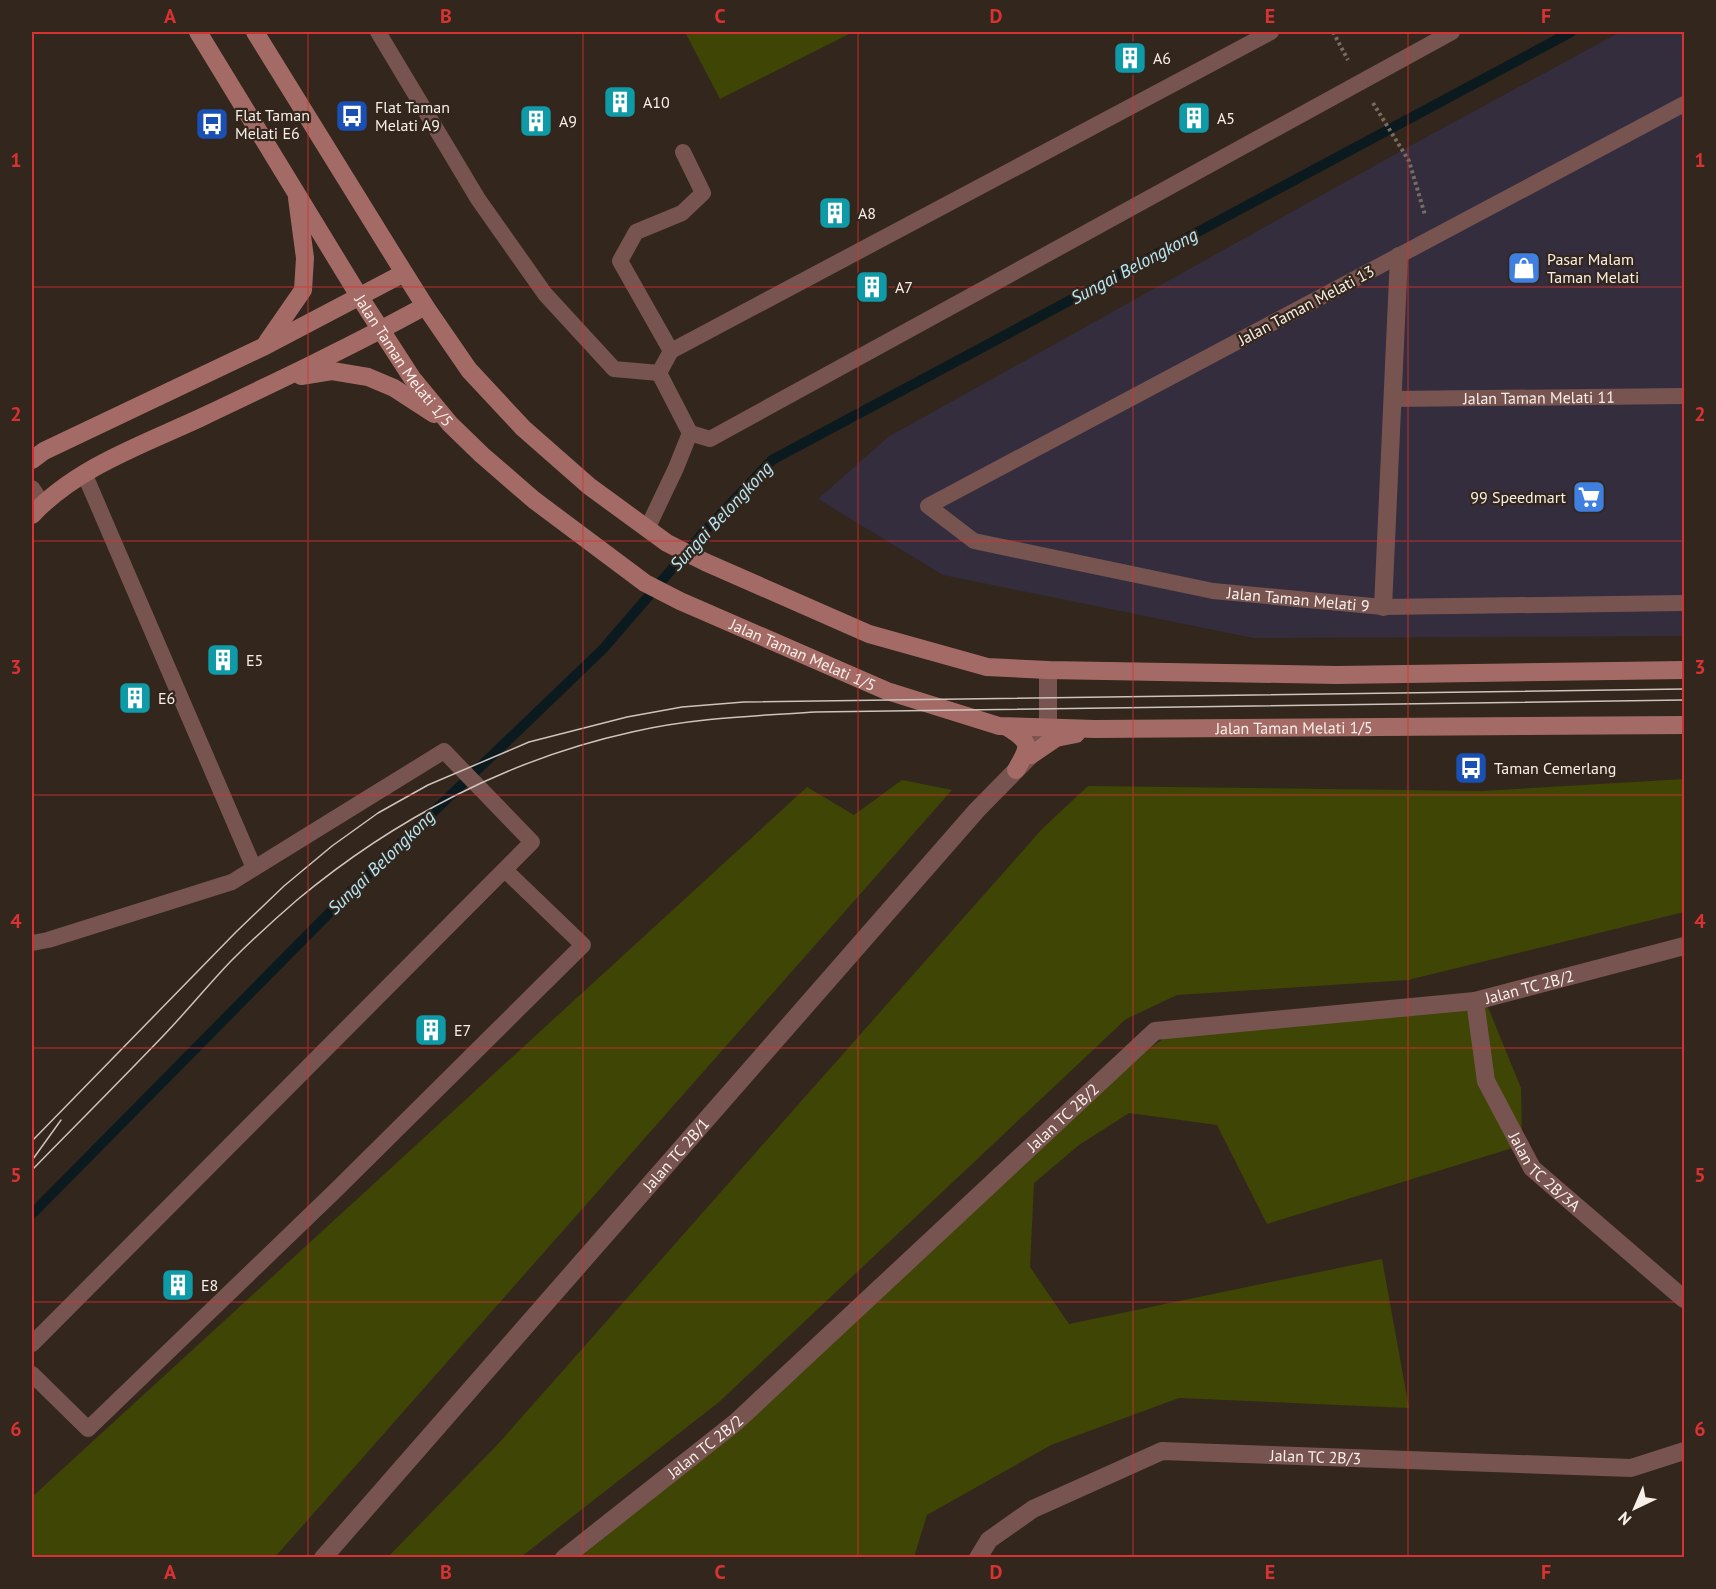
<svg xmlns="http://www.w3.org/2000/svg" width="1716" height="1589" viewBox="0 0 1716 1589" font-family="'PT Sans',sans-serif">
	<rect width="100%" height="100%" fill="#33261c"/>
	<path fill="#342d3d" d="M 1620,32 L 1684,32 L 1684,636 L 1253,638 L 943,575 L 818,499 L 888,437 L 1401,151 Z"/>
	<path fill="#3f4605" d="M 685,32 L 853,32 L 720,99 Z
		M 1684,779 L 1684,912 L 1408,980 L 1177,995 L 1126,1019 L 719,1402 L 521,1557 L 388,1557 L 499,1443 L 1042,829 L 1088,786 L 1482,791 Z
		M 902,780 L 952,790 L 275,1557 L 32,1557 L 32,1497 L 807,787 L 854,815 Z
		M 1483,995 L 1521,1088 L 1522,1145 L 1267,1224 L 1217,1125 L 1129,1113 L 1079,1145 L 1034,1183 L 1030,1267 L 1069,1324 L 1382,1259 L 1409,1408 L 1179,1398 L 1051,1445 L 927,1515 L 914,1557 L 579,1558 L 772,1399 L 1134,1059 L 1188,1022 Z"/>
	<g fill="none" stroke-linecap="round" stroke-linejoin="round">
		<path stroke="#0b1a1e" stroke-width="10" d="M 32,1214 L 352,890 L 603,649 L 703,533 L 772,460 L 1571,32"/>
		<path stroke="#776b62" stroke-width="4" stroke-dasharray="3 3" stroke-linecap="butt" d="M 1333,32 L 1348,60
			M 1373,103 L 1409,161 L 1425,215"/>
		<g stroke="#785450" stroke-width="16">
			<path d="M 378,32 L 478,199 L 545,294 L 614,369 L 659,373"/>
			<path id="s1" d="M 1684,104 L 928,506 L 974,541 L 1213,591 L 1383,607 L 1684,603"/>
			<path d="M 671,351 L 1271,32"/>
			<path id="s2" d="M 1392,399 L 1684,396"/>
			<path d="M 690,433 L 710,439 L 1452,32"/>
			<path d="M 84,473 L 254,868"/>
			<path d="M 32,488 L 42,503"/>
			<path d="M 647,529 L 676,468 L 690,433 L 659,373 L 671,351 L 620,261 L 636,232 L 682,213 L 703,193 L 683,152"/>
			<path d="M 32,943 L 48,940 L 232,882 L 444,751 L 532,842 L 32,1344"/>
			<path d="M 32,1374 L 88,1429 L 337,1189 L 583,945 L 505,870"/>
		</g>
		<g stroke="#785450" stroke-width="18">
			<path d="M 1383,607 L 1399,256"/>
			<path id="s3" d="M 1475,1001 L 1486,1081 L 1532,1168 L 1684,1299"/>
			<path id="s4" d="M 323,1558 L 977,810 L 1031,755 L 1048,728 L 1048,670"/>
			<path id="s5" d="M 564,1558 L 736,1422 L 1155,1031 L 1475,1001 L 1684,946"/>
			<path id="s6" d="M 978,1558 L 989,1540 L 1033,1509 L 1162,1451 L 1631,1468 L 1684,1451"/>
		</g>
		<g stroke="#a46b66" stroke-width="18">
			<path id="s7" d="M 198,32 L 359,296 L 412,378 L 450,424 L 482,455 L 534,500 L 645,583 L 680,601 L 887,691 L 999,726 L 1095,729 L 1684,725"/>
			<path d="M 255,32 L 393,255 L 425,306 L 469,370 L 523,428 L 589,486 L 667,543 L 705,562 L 869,634 L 987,667 L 1048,670 L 1337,675 L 1684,670"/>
			<path d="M 267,342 L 303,290 L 305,258 L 297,198"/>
			<path d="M 301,376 L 332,371 L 368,377 L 394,388 L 434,414"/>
			<path d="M 32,460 L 44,451 L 265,346 L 404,273"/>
			<path d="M 32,515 C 77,467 142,445 200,418 C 276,382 352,346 425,306"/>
			<path d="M 1007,727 C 1032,743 1030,746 1016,770"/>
			<path d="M 1031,755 L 1056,738 L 1076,734"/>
		</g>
		<path stroke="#cec4bd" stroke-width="1.5" d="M 32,1141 L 236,932 L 284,886 L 332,846 L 378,813 L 428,785 L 529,742 L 627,717 L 682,707 L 744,702 L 1684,689
			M 33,1159 L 61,1120
			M 32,1170 C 76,1125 121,1080 164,1035 C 187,1011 208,985 231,961 C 252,940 275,919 297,900 C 394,819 509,759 632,732 C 692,718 754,716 815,712 L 1684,700"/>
	</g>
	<path fill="none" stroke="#d83232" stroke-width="1.5" stroke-opacity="0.55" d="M 308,32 L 308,1558M 583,32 L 583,1558M 858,32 L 858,1558M 1133,32 L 1133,1558M 1408,32 L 1408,1558M 32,287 L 1684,287M 32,541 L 1684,541M 32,795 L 1684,795M 32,1048 L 1684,1048M 32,1302 L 1684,1302"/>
	<defs>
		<symbol id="building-square" viewBox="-11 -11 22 22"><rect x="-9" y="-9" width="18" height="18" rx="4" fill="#0f9aa8" stroke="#33261c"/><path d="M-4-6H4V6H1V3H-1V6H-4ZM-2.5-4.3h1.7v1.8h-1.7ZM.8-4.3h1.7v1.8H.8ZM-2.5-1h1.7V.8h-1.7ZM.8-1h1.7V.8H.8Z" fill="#fff"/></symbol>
		<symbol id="bus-square" viewBox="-11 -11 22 22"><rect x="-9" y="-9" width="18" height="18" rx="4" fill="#1a4fb4" stroke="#33261c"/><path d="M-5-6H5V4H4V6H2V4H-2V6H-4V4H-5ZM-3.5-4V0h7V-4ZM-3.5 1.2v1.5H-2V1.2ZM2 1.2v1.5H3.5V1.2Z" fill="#fff"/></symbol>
		<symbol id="shop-square" viewBox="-11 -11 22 22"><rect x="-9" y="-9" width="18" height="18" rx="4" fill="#3f7fe0" stroke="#33261c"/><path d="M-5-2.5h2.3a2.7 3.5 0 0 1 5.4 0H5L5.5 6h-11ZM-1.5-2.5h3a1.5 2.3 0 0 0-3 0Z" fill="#fff"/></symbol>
		<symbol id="supermarket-square" viewBox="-11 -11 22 22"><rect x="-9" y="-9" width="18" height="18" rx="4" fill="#3f7fe0" stroke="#33261c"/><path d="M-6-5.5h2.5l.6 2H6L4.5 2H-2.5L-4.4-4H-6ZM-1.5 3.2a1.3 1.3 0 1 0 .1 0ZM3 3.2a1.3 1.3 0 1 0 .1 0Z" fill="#fff"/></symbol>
	</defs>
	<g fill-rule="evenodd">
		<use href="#building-square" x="1111" y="39" width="38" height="38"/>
		<use href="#building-square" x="601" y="83" width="38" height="38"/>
		<use href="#bus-square" x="333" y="97" width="38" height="38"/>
		<use href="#building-square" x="1175" y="99" width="38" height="38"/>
		<use href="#building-square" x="517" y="102" width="38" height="38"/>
		<use href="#bus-square" x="193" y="105" width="38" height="38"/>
		<use href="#building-square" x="816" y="194" width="38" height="38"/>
		<use href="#shop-square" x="1505" y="249" width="38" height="38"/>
		<use href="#building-square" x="853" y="268" width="38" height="38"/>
		<use href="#supermarket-square" x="1570" y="478" width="38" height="38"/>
		<use href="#building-square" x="204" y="641" width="38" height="38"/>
		<use href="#building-square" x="116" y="679" width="38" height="38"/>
		<use href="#bus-square" x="1452" y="749" width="38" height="38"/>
		<use href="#building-square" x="412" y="1011" width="38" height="38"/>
		<use href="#building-square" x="159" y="1266" width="38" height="38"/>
	</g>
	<g text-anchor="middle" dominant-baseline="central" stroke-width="4.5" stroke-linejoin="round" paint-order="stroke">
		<g font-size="16" fill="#f8efe9" stroke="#33261c" text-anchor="start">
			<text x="1153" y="58">A6</text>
			<text x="643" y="102">A10</text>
			<text x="375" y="107">Flat Taman<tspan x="375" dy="18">Melati A9</tspan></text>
			<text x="235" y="115">Flat Taman<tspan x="235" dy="18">Melati E6</tspan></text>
			<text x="1217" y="118">A5</text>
			<text x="559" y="121">A9</text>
			<text x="858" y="213">A8</text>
			<text x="1547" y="259">Pasar Malam<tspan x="1547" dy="18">Taman Melati</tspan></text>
			<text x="895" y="287">A7</text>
			<text x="1566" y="497" text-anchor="end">99 Speedmart</text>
			<text x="246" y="660">E5</text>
			<text x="158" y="698">E6</text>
			<text x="1494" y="768">Taman Cemerlang</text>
			<text x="454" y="1030">E7</text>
			<text x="201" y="1285">E8</text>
		</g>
		<g font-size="16" fill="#f8efe9" stroke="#33261c">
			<text transform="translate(1306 305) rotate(-28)">Jalan Taman Melati 13</text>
			<text stroke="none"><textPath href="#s7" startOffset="388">Jalan Taman Melati 1/5</textPath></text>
			<text stroke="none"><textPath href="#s2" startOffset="147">Jalan Taman Melati 11</textPath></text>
			<text stroke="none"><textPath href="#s1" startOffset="1244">Jalan Taman Melati 9</textPath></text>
			<text stroke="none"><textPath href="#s7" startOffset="892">Jalan Taman Melati 1/5</textPath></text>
			<text stroke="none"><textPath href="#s7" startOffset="1396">Jalan Taman Melati 1/5</textPath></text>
			<text stroke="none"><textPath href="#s5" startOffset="1170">Jalan TC 2B/2</textPath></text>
			<text stroke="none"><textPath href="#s5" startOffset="666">Jalan TC 2B/2</textPath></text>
			<text stroke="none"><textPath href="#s4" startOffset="536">Jalan TC 2B/1</textPath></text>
			<text stroke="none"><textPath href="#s3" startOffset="190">Jalan TC 2B/3A</textPath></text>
			<text stroke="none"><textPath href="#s5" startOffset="180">Jalan TC 2B/2</textPath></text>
			<text stroke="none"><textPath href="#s6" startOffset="370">Jalan TC 2B/3</textPath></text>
		</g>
		<g font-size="18" font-style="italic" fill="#b7e9f7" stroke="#33261c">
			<text transform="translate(1134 266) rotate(-28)">Sungai Belongkong</text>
			<text transform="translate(721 516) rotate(-47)">Sungai Belongkong</text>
			<text transform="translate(381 862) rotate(-44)">Sungai Belongkong</text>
		</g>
	</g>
	<rect width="1716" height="1589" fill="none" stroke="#33261c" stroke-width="66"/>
	<g transform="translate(1635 1508) rotate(224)" stroke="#33261c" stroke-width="4.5" paint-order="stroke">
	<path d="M0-4.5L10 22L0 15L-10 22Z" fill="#f8efe9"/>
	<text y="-9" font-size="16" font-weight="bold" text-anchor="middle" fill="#f8efe9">N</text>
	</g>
	<rect x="33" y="33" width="1650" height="1523" fill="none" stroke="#d83232" stroke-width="2"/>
	<g font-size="20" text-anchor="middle" font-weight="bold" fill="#d83232">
		<text x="170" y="23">A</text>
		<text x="446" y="23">B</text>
		<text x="720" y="23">C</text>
		<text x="996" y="23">D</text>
		<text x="1270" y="23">E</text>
		<text x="1546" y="23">F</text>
		<text x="16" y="167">1</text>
		<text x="1700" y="167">1</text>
		<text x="16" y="421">2</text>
		<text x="1700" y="421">2</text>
		<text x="16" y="674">3</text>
		<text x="1700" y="674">3</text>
		<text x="16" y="928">4</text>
		<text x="1700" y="928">4</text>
		<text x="16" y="1182">5</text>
		<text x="1700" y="1182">5</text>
		<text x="16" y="1436">6</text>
		<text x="1700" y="1436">6</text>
		<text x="170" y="1579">A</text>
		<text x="446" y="1579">B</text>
		<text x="720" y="1579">C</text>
		<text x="996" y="1579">D</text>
		<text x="1270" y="1579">E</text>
		<text x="1546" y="1579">F</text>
	</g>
</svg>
